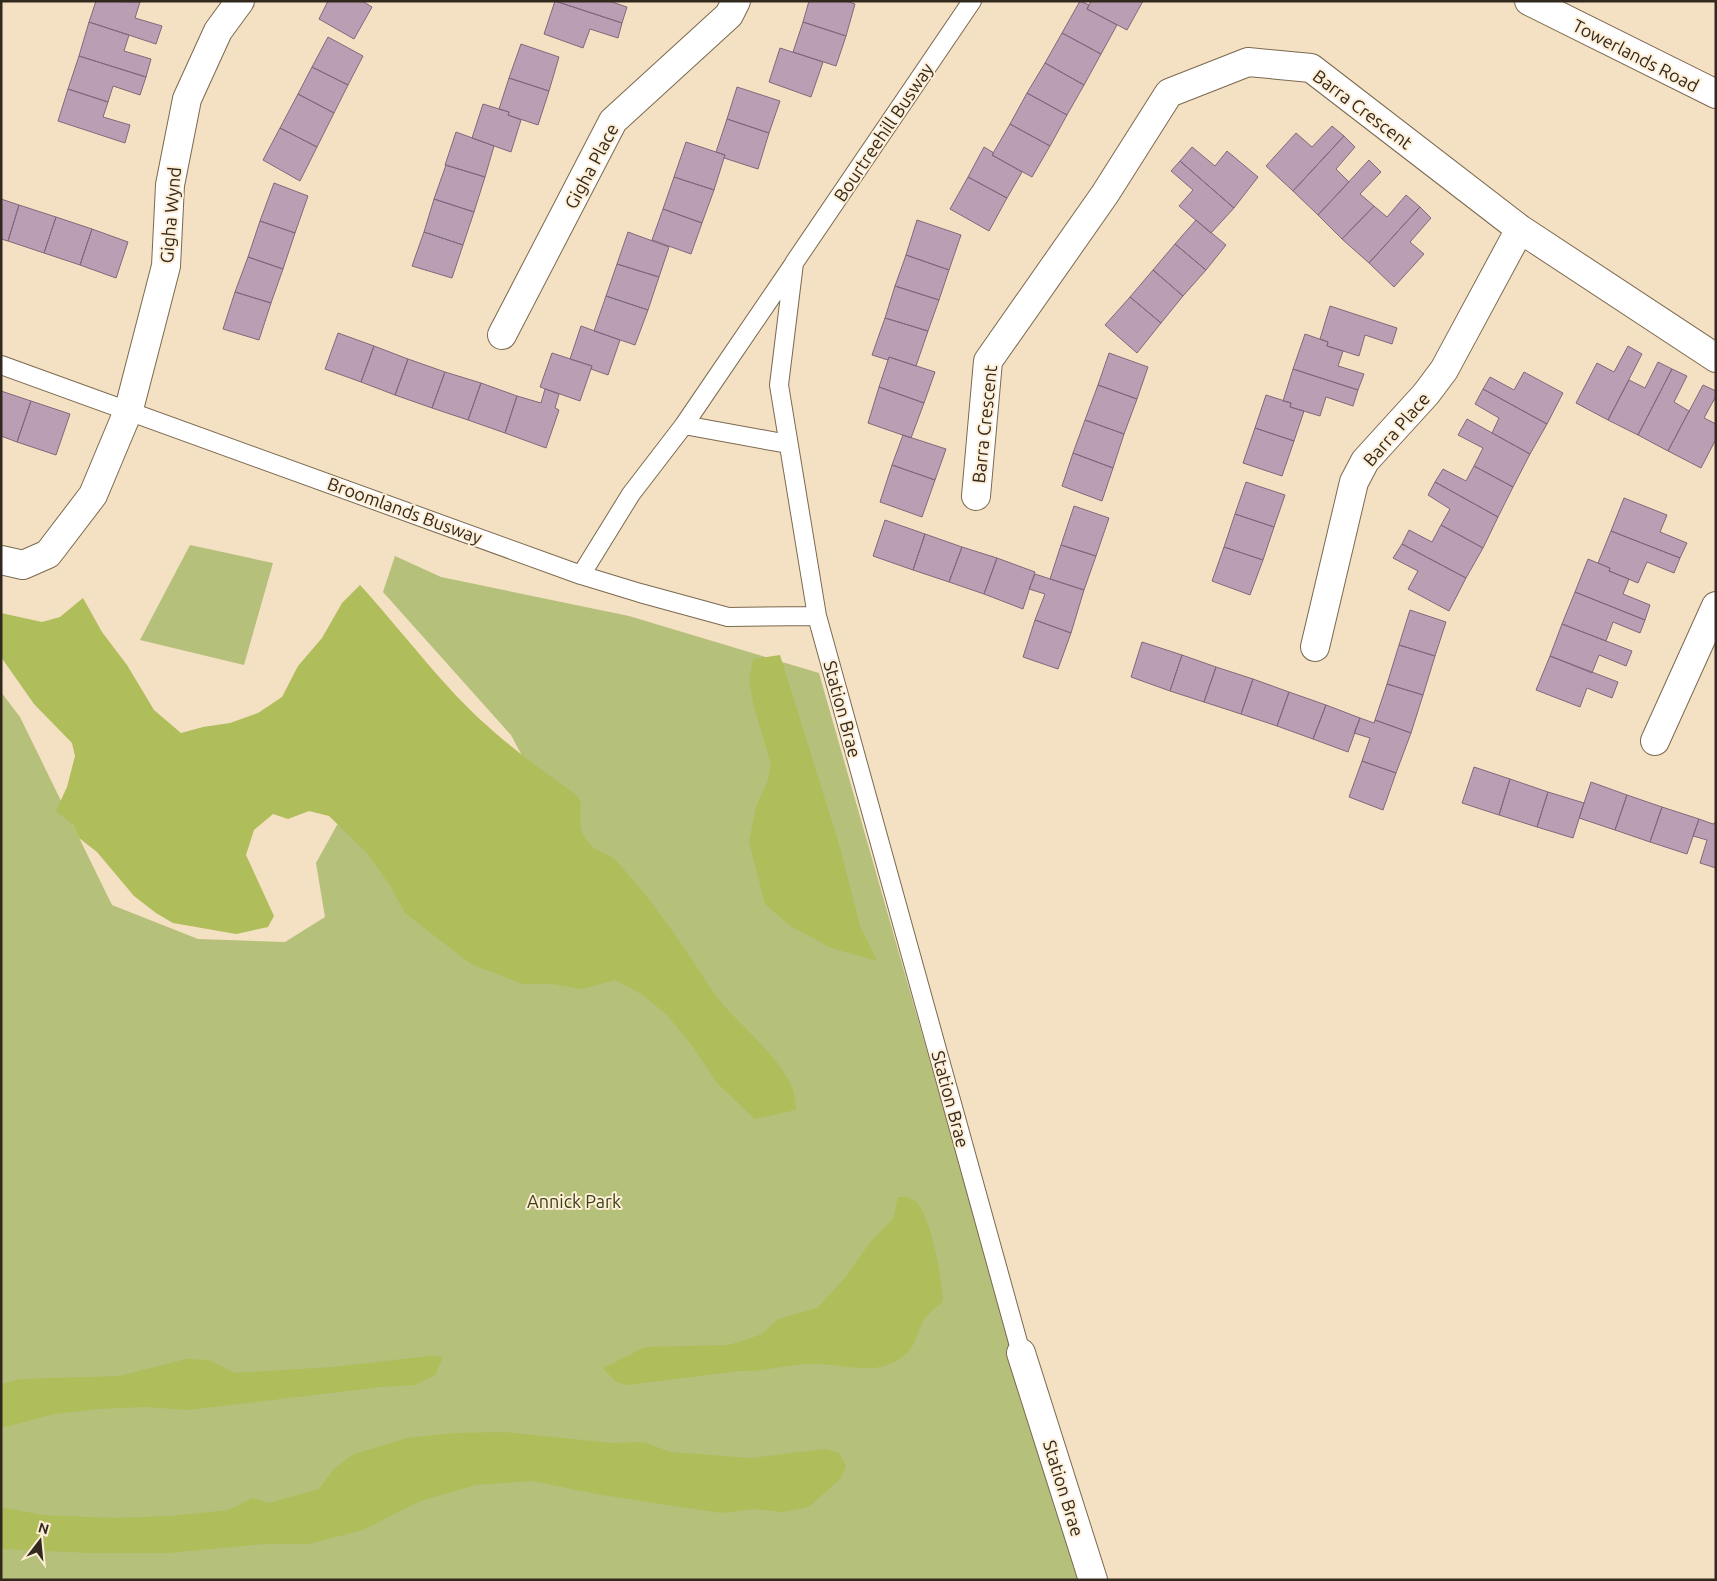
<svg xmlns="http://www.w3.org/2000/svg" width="1717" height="1581" viewBox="0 0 1717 1581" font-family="Ubuntu,sans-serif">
	<rect width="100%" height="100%" fill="#f4e0c2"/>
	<path fill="#b5c07b" d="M 190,545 L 273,563 L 244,665 L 140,640 Z
		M 395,556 L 441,577 L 629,616 L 819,673 L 1078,1580 L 1,1580 L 1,692 L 20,717 L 112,905 L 198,939 L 285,942 L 325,917 L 316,863 L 337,825 L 387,809 L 545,799 L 511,735 L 383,592 Z"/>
	<path fill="#afbd5a" d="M 360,585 C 391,619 419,655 450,689 C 486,729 531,763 575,794 L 581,802 C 580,816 578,830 588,842 C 594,851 605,852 613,858 C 618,862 622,867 626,872 C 659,909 686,950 713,992 C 736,1026 798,1066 796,1110 L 755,1119 L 717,1083 L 693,1047 L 667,1015 L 643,995 L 615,980 L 582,989 L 552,984 L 523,984 L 471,964 L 405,913 L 391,887 L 368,854 L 329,816 L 309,811 L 288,819 L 273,814 L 254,830 L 246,855 L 274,916 L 268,927 L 236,934 L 173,923 L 156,913 L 134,896 L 97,852 L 79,838 L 73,825 L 56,811 L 67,787 L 75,756 L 72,743 L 34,704 L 1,657 L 1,613 L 42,622 L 60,617 L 83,598 L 102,632 L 127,665 L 154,710 L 181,733 L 203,727 L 230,723 L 258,713 L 282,697 L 298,666 L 322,638 L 342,603 Z
		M 780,655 L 839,844 L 860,926 L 877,961 L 831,948 L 789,925 L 765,904 L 749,842 L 756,807 L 768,780 L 771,764 L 754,707 L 749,680 L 753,659 Z
		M 898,1197 C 905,1197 911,1197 916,1202 C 931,1216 942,1280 943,1301 C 937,1307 928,1313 924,1320 C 916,1334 916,1348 901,1358 C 874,1378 838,1362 808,1364 C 785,1365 763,1372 740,1371 L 627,1385 L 616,1382 L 603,1368 L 645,1347 L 728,1345 L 749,1339 L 763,1333 L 778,1319 L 817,1308 L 845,1278 L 871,1241 L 893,1219 Z
		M 429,1356 L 443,1357 L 435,1375 L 415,1385 L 381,1387 L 188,1410 L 146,1407 L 98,1409 L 54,1414 L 1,1428 L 1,1384 L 21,1379 L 119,1376 L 186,1359 L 209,1360 L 235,1373 L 334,1367 Z
		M 503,1432 L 612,1443 L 644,1442 L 670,1452 L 751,1458 L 824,1449 L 839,1453 L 846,1466 L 841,1478 L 809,1507 L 783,1512 L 754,1509 L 721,1513 L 602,1495 L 532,1481 L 476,1485 L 420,1501 L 363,1530 L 308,1544 L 264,1544 L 168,1553 L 90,1553 L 1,1549 L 1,1507 L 42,1515 L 114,1518 L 171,1516 L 229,1510 L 252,1498 L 269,1503 L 319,1489 L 334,1469 L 352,1455 L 407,1438 L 456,1433 Z"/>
	<path fill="#ba9eb3" stroke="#82687c" d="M 96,1 L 140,2 L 135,18 L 162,26 L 156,44 L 89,22 Z
		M 328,1 L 362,1 L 372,7 L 354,39 L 319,19 Z
		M 555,1 L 609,1 L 627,7 L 622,23 Z
		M 555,1 L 622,23 L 618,38 L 590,29 L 583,48 L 544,34 Z
		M 809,1 L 846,1 L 855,4 L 846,36 L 803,22 Z
		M 1080,1 L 1089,5 L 1087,9 L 1117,25 L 1101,54 L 1062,33 Z
		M 1091,1 L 1143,1 L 1127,30 L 1087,9 Z
		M 89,22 L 129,35 L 124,51 L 151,59 L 146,77 L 79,56 Z
		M 803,22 L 846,36 L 836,66 L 793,52 Z
		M 1062,33 L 1101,54 L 1084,85 L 1045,63 Z
		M 328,37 L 363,56 L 348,85 L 312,67 Z
		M 521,44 L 559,57 L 549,91 L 509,78 Z
		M 780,48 L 823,62 L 811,97 L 769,82 Z
		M 79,56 L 146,77 L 140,95 L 113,86 L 108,102 L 68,89 Z
		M 1045,63 L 1084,85 L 1067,115 L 1027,93 Z
		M 312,67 L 348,85 L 334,113 L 298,94 Z
		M 509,78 L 549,91 L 538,125 L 508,115 L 509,112 L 499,109 Z
		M 737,87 L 780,101 L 769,133 L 727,119 Z
		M 68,89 L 108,102 L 103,117 L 130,125 L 125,143 L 58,121 Z
		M 1027,93 L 1067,115 L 1050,146 L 1010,124 Z
		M 298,94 L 334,113 L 317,147 L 280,128 Z
		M 483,104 L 509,112 L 508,115 L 521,120 L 511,152 L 472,138 Z
		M 727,119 L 769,133 L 758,169 L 724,158 L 725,155 L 716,152 Z
		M 1010,124 L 1050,146 L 1032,177 L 992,155 Z
		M 1332,126 L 1344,136 L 1293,191 L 1266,166 L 1296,133 L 1312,147 Z
		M 280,128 L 317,147 L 300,181 L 263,160 Z
		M 456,132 L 494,146 L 485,177 L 445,165 Z
		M 1344,136 L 1355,147 L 1336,169 L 1349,182 L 1318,215 L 1293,191 Z
		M 686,142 L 725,155 L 714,190 L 674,177 Z
		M 984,147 L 994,153 L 992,155 L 1022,172 L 1007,198 L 968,177 Z
		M 1192,147 L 1215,166 L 1227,151 L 1258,177 L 1234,208 L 1180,161 Z
		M 1369,160 L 1381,172 L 1360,194 L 1374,206 L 1342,239 L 1318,215 Z
		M 1180,161 L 1234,208 L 1211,233 L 1179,206 L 1193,190 L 1171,171 Z
		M 446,165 L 485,177 L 474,212 L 434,199 Z
		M 674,177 L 714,190 L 702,223 L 663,209 Z
		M 968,177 L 1007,198 L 989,231 L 950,209 Z
		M 274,183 L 308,196 L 295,233 L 260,221 Z
		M 1406,195 L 1420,207 L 1369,263 L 1342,239 L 1374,206 L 1387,217 Z
		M 1,199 L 19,205 L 8,241 L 1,239 Z
		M 434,199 L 474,212 L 463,245 L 424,232 Z
		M 19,205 L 56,217 L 44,253 L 8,241 Z
		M 1420,207 L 1431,218 L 1410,242 L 1424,254 L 1394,287 L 1369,263 Z
		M 663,209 L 702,223 L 691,254 L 652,240 Z
		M 56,217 L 92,229 L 80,265 L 44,253 Z
		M 917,220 L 961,235 L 949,270 L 906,255 Z
		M 1196,220 L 1226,245 L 1206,270 L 1175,244 Z
		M 260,221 L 295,233 L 283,269 L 248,257 Z
		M 92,229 L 128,242 L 116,278 L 80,265 Z
		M 424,232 L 463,245 L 452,278 L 412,266 Z
		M 628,232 L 669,247 L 659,277 L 617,264 Z
		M 1175,244 L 1206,270 L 1183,296 L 1153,270 Z
		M 906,255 L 949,270 L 939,300 L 895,286 Z
		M 248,257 L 283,269 L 271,303 L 235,292 Z
		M 617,264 L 659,277 L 648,310 L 606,296 Z
		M 1153,270 L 1183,296 L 1161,323 L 1130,297 Z
		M 895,286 L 939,300 L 928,331 L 885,318 Z
		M 235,292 L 271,303 L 259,340 L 223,329 Z
		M 606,296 L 648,310 L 635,345 L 594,331 Z
		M 1130,297 L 1161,323 L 1137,353 L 1105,325 Z
		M 1330,306 L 1397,328 L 1392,344 L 1365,335 L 1359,356 L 1327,346 L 1328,342 L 1320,339 Z
		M 885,318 L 928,331 L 916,366 L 889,357 L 888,360 L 872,355 Z
		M 581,326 L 620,340 L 608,375 L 591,369 L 592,366 L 570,359 Z
		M 338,333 L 374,346 L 361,382 L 325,369 Z
		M 1305,334 L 1328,342 L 1327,346 L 1343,351 L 1338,366 L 1364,374 L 1358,390 L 1293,369 Z
		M 374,346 L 408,359 L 395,395 L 361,382 Z
		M 1628,346 L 1642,354 L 1608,420 L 1576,403 L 1597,363 L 1614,372 Z
		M 552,353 L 592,366 L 580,401 L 540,387 Z
		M 1109,353 L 1148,367 L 1137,399 L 1098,385 Z
		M 889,357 L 935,372 L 924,403 L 879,387 Z
		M 408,359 L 445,372 L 432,408 L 395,395 Z
		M 1658,362 L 1672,369 L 1638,435 L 1608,420 L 1629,380 L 1645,388 Z
		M 1293,369 L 1358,390 L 1353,406 L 1326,397 L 1320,416 L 1290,407 L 1291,403 L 1283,401 Z
		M 1672,369 L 1687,376 L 1674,402 L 1689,411 L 1668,451 L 1638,435 Z
		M 445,372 L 481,383 L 468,420 L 432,408 Z
		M 1524,372 L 1563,393 L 1547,424 L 1483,389 L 1490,377 L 1514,390 Z
		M 481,383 L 517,396 L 505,433 L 468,420 Z
		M 1098,385 L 1137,399 L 1124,434 L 1085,420 Z
		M 1703,385 L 1716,391 L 1716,396 L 1704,418 L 1716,424 L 1716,439 L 1701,468 L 1668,451 Z
		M 879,387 L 924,403 L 911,438 L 868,423 Z
		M 545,389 L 559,394 L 555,408 L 559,410 L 546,448 L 505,433 L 517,396 L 541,403 Z
		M 1483,389 L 1547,424 L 1530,454 L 1492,433 L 1499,418 L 1475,404 Z
		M 1,391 L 31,401 L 17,442 L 1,436 Z
		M 1266,395 L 1291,403 L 1290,407 L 1304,411 L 1294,441 L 1255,428 Z
		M 31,401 L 70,414 L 56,455 L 17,442 Z
		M 1467,419 L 1530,454 L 1513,487 L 1474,466 L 1483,448 L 1458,435 Z
		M 1085,420 L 1124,434 L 1113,468 L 1073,453 Z
		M 1255,428 L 1294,441 L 1282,476 L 1243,463 Z
		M 903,435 L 946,449 L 935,480 L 892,465 Z
		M 1073,453 L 1113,468 L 1102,501 L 1062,486 Z
		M 892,465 L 935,480 L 922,517 L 880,502 Z
		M 1474,466 L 1513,487 L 1498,517 L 1435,482 L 1443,469 L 1466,481 Z
		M 1246,482 L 1285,495 L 1274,527 L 1235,514 Z
		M 1435,482 L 1498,517 L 1483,548 L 1441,525 L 1450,509 L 1428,495 Z
		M 1624,498 L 1667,515 L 1660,532 L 1687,543 L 1680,558 L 1611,531 Z
		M 1074,506 L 1109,518 L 1096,556 L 1061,545 Z
		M 1235,514 L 1274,527 L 1263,560 L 1224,547 Z
		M 885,520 L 925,534 L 913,570 L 873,556 Z
		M 1441,525 L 1483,548 L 1466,578 L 1402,544 L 1409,530 L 1432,542 Z
		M 1611,531 L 1680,558 L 1674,573 L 1647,562 L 1638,583 L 1609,571 L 1610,568 L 1598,563 Z
		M 925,534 L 962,547 L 949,582 L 913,570 Z
		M 1402,544 L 1466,578 L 1449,611 L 1408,589 L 1418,571 L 1393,558 Z
		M 1061,545 L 1096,556 L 1084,590 L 1050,579 Z
		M 962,547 L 997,558 L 984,594 L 949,582 Z
		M 1224,547 L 1263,560 L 1250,595 L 1212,581 Z
		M 997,558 L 1035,572 L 1023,609 L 984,594 Z
		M 1588,559 L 1610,568 L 1609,571 L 1629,579 L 1623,594 L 1650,605 L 1645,620 L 1575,592 Z
		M 1035,574 L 1084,590 L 1071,633 L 1035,620 L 1045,594 L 1029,589 Z
		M 1575,592 L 1645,620 L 1640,633 L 1613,622 L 1606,641 L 1562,624 Z
		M 1410,610 L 1446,622 L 1435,656 L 1399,645 Z
		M 1035,620 L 1071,633 L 1058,669 L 1023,657 Z
		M 1562,624 L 1632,651 L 1626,666 L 1599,655 L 1592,673 L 1550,656 Z
		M 1142,642 L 1182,655 L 1170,691 L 1131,677 Z
		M 1399,645 L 1435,656 L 1423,695 L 1387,684 Z
		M 1182,655 L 1216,667 L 1204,702 L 1170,691 Z
		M 1550,656 L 1618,682 L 1612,698 L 1587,688 L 1580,707 L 1536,690 Z
		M 1216,667 L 1253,679 L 1241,714 L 1204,702 Z
		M 1253,679 L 1289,692 L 1277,726 L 1241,714 Z
		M 1387,684 L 1423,695 L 1411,733 L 1375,720 Z
		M 1289,692 L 1326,705 L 1313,739 L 1277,726 Z
		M 1326,705 L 1360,718 L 1348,752 L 1313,739 Z
		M 1360,718 L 1374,723 L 1375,720 L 1411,733 L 1396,773 L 1362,761 L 1370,738 L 1354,733 Z
		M 1362,761 L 1396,773 L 1383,810 L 1349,797 Z
		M 1474,767 L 1510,779 L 1499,815 L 1462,803 Z
		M 1510,779 L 1548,792 L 1537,827 L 1499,815 Z
		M 1591,782 L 1627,795 L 1615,830 L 1579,818 Z
		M 1548,792 L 1584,803 L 1573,838 L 1537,827 Z
		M 1627,795 L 1662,807 L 1650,842 L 1615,830 Z
		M 1662,807 L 1699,819 L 1687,854 L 1650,842 Z
		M 1699,819 L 1713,824 L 1716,822 L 1716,868 L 1700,863 L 1707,840 L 1693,836 Z"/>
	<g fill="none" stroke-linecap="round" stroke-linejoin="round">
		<defs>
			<path id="lane" d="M 972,1 L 794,263 L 779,385 L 817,616 L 1021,1353
				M 1,365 L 581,575 L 640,593 L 728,617 L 817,616
				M 684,425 L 788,444
				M 581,575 L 631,494 L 684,425 L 793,265"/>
			<path id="street" d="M 502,335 L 613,121 L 729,15 L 736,1
				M 976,496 L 988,361 L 1105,194 L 1169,93 L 1248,62 L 1311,68 L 1520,229 L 1716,358
				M 1,560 L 23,565 L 48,554 L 93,495 L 129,409 L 166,266 L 170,185 L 187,99 L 218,31 L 240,1
				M 1315,647 L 1354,482 L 1365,461 L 1426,394 L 1444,370 L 1520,229
				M 1655,741 L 1716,606
				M 1021,1353 L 1093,1580"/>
			<path id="secondary" d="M 1529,1 L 1716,94"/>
		</defs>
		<use href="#lane" stroke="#7b694f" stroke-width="20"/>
		<use href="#street" stroke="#7b694f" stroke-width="30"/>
		<use href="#secondary" stroke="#7b694f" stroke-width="30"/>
		<use href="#lane" stroke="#fff" stroke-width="18"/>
		<use href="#street" stroke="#fff" stroke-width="28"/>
		<use href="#secondary" stroke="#fff" stroke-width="28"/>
	</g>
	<g text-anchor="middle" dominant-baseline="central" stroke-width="4" stroke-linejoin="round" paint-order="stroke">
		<g font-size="18" fill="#31291e" stroke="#feeed6">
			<text transform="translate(1636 55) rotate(27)">Towerlands Road</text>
			<text transform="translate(1363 109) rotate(37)">Barra Crescent</text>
			<text transform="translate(883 132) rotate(-56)">Bourtreehill Busway</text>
			<text transform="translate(591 166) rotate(-62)">Gigha Place</text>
			<text transform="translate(170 215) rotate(-85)">Gigha Wynd</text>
			<text transform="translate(984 424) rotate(-84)">Barra Crescent</text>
			<text transform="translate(1396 429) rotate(-49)">Barra Place</text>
			<text transform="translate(405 510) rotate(20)">Broomlands Busway</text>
			<text transform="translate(843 709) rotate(75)">Station Brae</text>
			<text transform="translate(951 1099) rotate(75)">Station Brae</text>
			<text transform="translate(1064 1488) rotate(73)">Station Brae</text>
		</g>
		<g font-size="18" fill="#383e15" stroke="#feeed6">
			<text x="574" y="1201">Annick Park</text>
		</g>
	</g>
	<rect width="1717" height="1581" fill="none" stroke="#31291e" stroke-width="5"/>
	<g transform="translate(40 1541) rotate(16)" stroke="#feeed6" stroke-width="4" paint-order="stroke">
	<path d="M0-4L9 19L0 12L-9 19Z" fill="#31291e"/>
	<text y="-8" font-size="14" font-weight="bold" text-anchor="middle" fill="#31291e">N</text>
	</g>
</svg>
